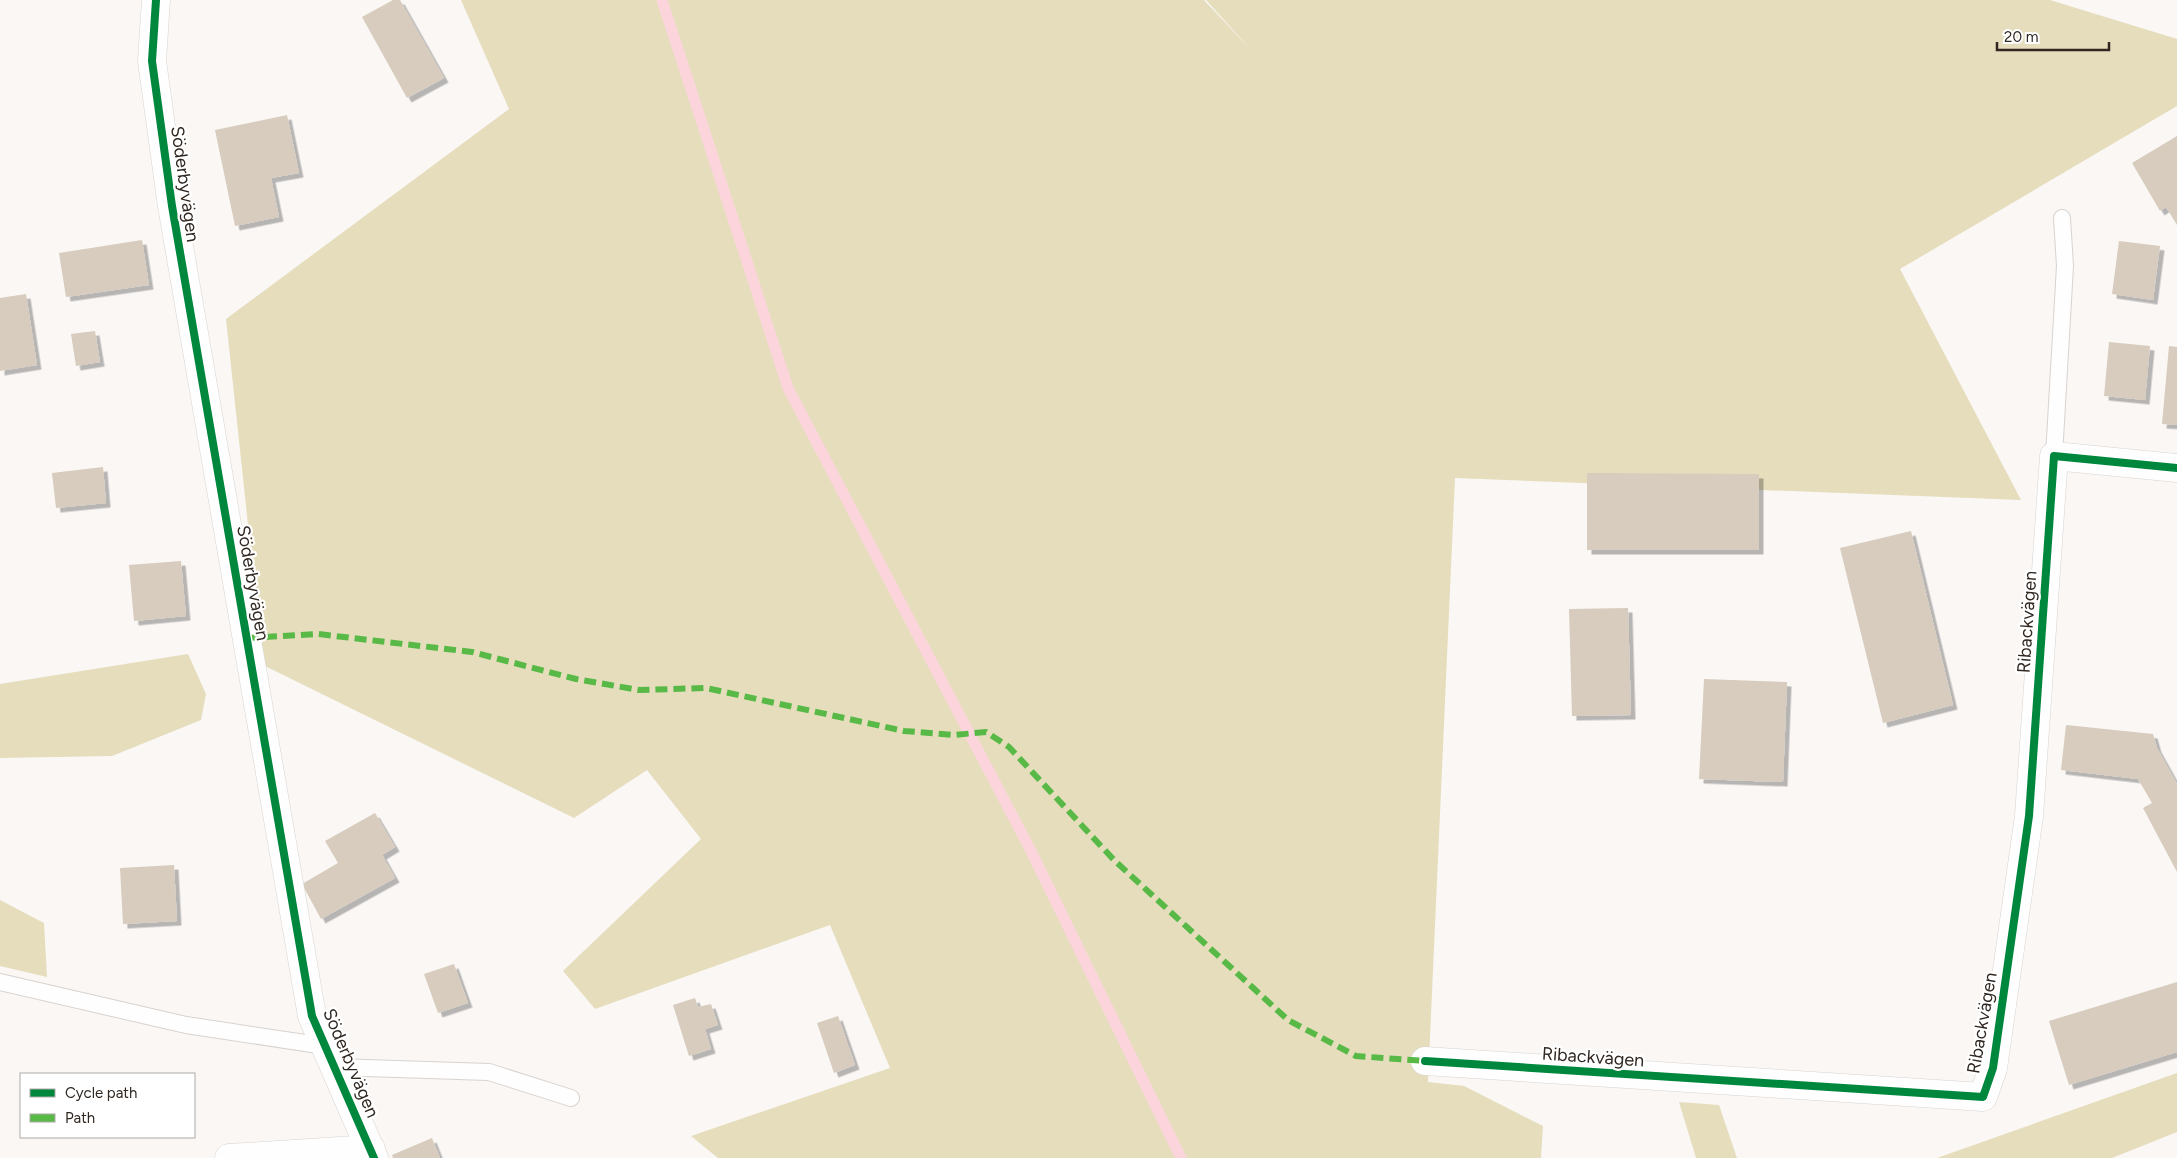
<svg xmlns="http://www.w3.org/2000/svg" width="2177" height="1158" viewBox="0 0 2177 1158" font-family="Figtree,sans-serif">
	<defs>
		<filter id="shadow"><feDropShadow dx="4.5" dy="4.5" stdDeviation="0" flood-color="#0004"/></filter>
	</defs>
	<rect width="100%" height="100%" fill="#faf7f5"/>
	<path fill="#e5ddbc" d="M 461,0 L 1204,0 L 1252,51 L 1206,0 L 2050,0 L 2177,39 L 2177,106 L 1900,269 L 2021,500 L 1455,478 L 1428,1082 L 1464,1086 L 1543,1126 L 1541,1158 L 718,1158 L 691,1136 L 890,1068 L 830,925 L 595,1009 L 563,971 L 701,839 L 647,770 L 574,818 L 263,665 L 226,319 L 509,109 Z
		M 188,654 L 206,694 L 201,720 L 112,756 L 0,758 L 0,684 Z
		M 0,900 L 44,923 L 47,977 L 0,966 Z
		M 2177,1073 L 2177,1132 L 2112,1158 L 1937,1158 Z
		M 1679,1102 L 1719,1105 L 1737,1158 L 1696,1158 Z"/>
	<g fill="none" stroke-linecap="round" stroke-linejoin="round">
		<path stroke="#fbd5db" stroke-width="11" d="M 662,0 L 788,388 L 1031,851 L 1181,1158"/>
	</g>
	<path fill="#d7ccbd" filter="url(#shadow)" d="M 393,0 L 400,0 L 444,78 L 407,98 L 362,17 Z
		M 287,115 L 299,173 L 271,178 L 279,217 L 235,226 L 215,130 Z
		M 2177,136 L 2177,225 L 2166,207 L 2160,211 L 2132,163 Z
		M 142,240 L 149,285 L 66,297 L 59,253 Z
		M 2119,241 L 2160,246 L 2153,300 L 2112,294 Z
		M 26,294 L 37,365 L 0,371 L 0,298 Z
		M 95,331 L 100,362 L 76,366 L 71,334 Z
		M 2109,342 L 2150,346 L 2145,400 L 2104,396 Z
		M 2169,346 L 2177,347 L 2177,425 L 2162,424 Z
		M 103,467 L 106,503 L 56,508 L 52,473 Z
		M 1587,473 L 1759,474 L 1759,550 L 1587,550 Z
		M 1911,531 L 1953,705 L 1883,723 L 1840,548 Z
		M 181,561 L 186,616 L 134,621 L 129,565 Z
		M 1628,608 L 1631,715 L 1572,716 L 1569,609 Z
		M 1704,679 L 1787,682 L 1783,782 L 1699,779 Z
		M 2066,725 L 2153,734 L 2157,748 L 2177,784 L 2177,872 L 2143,808 L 2152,803 L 2138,779 L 2061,770 Z
		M 375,813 L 395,847 L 382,855 L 395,878 L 321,919 L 302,884 L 338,863 L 325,841 Z
		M 174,865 L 177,921 L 123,924 L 120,868 Z
		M 454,964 L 468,1003 L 438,1013 L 424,974 Z
		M 2177,982 L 2177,1052 L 2069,1085 L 2049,1021 Z
		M 695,998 L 698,1007 L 711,1004 L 718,1025 L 705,1029 L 711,1049 L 689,1056 L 673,1005 Z
		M 838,1016 L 855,1065 L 834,1073 L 817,1023 Z
		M 432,1138 L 440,1158 L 393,1158 L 392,1155 Z"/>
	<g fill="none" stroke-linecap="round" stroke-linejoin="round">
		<defs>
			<path id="service" d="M 2054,456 L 2065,266 L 2062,218
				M 0,982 L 186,1025 L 325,1046
				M 335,1067 L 489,1072 L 571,1098"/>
			<path id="minor" d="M 156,0 L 152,61 L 172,206 L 312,1016 L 374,1158
				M 1425,1061 L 1983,1097 L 1993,1068 L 2029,816 L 2054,456 L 2177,468
				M 229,1158 L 371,1149"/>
		</defs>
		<use href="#service" stroke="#d9d3cf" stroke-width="18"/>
		<use href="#minor" stroke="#d9d3cf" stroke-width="29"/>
		<use href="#service" stroke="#fefefe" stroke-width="16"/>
		<use href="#minor" stroke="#fefefe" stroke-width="28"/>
		<path stroke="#58b947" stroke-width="6" stroke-dasharray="12 6" stroke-linecap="butt" d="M 247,638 L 318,634 L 472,652 L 576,679 L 639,690 L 706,688 L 904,731 L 954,735 L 986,732 L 1009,747 L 1114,860 L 1288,1020 L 1356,1056 L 1425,1061"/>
		<defs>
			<path id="cycleway" d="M 156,0 L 152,61 L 172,206 L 312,1016 L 374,1158
				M 1425,1061 L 1983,1097 L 1993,1068 L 2029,816 L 2054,456 L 2177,468"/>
		</defs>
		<use href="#cycleway" stroke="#fff" stroke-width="11"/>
		<use href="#cycleway" stroke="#00873e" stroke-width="8"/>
	</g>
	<g text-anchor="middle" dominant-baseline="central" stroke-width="4.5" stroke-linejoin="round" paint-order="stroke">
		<g font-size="18" fill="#302721" stroke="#fff">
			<text transform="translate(185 184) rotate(82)">Söderbyvägen</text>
			<text transform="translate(253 583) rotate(80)">Söderbyvägen</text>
			<text transform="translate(2027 622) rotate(-86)">Ribackvägen</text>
			<text transform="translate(1982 1023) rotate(-80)">Ribackvägen</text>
			<text transform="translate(1593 1057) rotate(4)">Ribackvägen</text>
			<text transform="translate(351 1063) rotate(67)">Söderbyvägen</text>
		</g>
	</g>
	<rect x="20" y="1073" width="175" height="65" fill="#ffffff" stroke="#aca9a6"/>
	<rect x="30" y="1089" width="25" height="8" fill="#00873e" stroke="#aca9a6"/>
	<text x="65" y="1098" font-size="15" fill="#302721">Cycle path</text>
	<rect x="30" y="1114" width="25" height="8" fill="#58b947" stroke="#aca9a6"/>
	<text x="65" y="1123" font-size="15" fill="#302721">Path</text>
	<path d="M1997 42v8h112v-8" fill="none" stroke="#302721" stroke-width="2.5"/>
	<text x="2004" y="42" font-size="15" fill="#302721" stroke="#ffffff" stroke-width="4" paint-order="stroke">20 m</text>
</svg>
